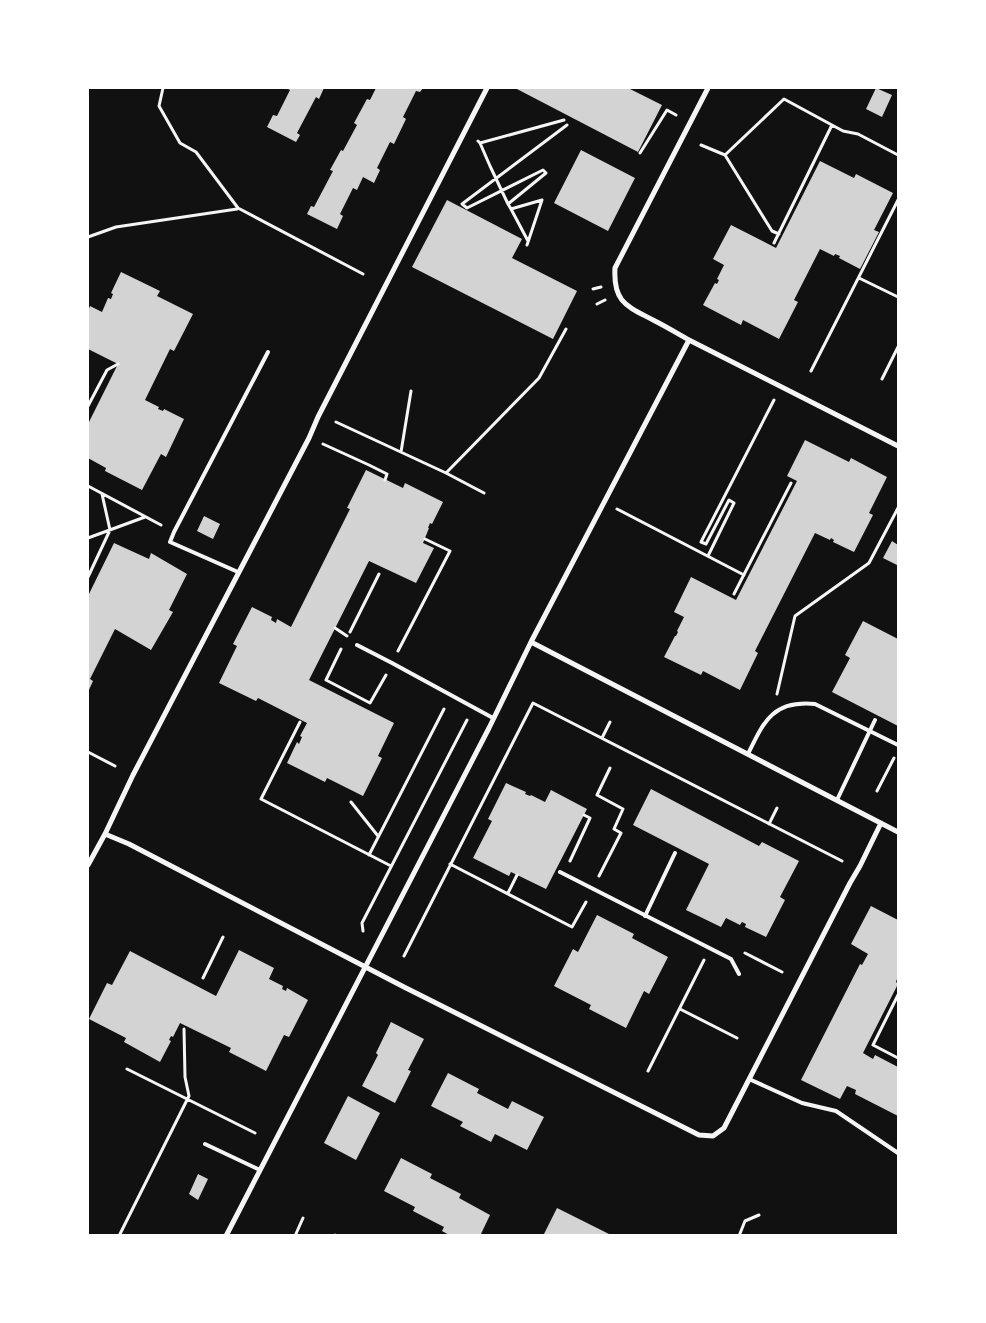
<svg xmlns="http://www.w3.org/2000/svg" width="986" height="1323" viewBox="0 0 986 1323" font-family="Karla,sans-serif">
	<rect width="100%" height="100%" fill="#111"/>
	<path fill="#d3d3d3" d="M 286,88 L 324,88 L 319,99 L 316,97 L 297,133 L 300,135 L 296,142 L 267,127 L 273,115 L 277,116 L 290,90 Z
		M 376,88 L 423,88 L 420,92 L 416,91 L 403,117 L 406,119 L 394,144 L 390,142 L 377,168 L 380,170 L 374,183 L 363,177 L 357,190 L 353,188 L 340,214 L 343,216 L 337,229 L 307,214 L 311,206 L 314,207 L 333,171 L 330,170 L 341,150 L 343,151 L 357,125 L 354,123 L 367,99 L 370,100 Z
		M 515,88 L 628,88 L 662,105 L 638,152 Z
		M 876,88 L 892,95 L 882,117 L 866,109 Z
		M 581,150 L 635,178 L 608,231 L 554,203 Z
		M 820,161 L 854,178 L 856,174 L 893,193 L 874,230 L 879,232 L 860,269 L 839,258 L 840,256 L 835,254 L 834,256 L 820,249 L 794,300 L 798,302 L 779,339 L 743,320 L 741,325 L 703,305 L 715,283 L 717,284 L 719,280 L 717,279 L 724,265 L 713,259 L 731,225 L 776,248 Z
		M 447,200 L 522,239 L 512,258 L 577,291 L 553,339 L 412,267 Z
		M 121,272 L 160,291 L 157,296 L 193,314 L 174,351 L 170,349 L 145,400 L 159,407 L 158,409 L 163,411 L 164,409 L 184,419 L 166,457 L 161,454 L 142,490 L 105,471 L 106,468 L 88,458 L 88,424 L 118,364 L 88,349 L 88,311 L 90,306 L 102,312 L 108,298 L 111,299 L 113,294 L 111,293 Z
		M 805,440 L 849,462 L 851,458 L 887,477 L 869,513 L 873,515 L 854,552 L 833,542 L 834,540 L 831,538 L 830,540 L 815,533 L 755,651 L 758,653 L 740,690 L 703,671 L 701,675 L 664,657 L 675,636 L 676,636 L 678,632 L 677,631 L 684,617 L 674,612 L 691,577 L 736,600 L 797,481 L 787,476 Z
		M 366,470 L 403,488 L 405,483 L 443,502 L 432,524 L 430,523 L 428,528 L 429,528 L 423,543 L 434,548 L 416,583 L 369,561 L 309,680 L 394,723 L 378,756 L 382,758 L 363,796 L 327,778 L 325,782 L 287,763 L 297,742 L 299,744 L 302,737 L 300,736 L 307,723 L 258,698 L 256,701 L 219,683 L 237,646 L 233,644 L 252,607 L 272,617 L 271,620 L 276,623 L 277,619 L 291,627 L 350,509 L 347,508 Z
		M 204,516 L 220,524 L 213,539 L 197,531 Z
		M 892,541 L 898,545 L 898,562 L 897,565 L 883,558 Z
		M 114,543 L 149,559 L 151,553 L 187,574 L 169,610 L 173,612 L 151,650 L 115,629 L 90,679 L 93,681 L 88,692 L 88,596 Z
		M 863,621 L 898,639 L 898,726 L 832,692 L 850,658 L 845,655 Z
		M 506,783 L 526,792 L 525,794 L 530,796 L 531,795 L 545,802 L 551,790 L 587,809 L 546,889 L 511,872 L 509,876 L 473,858 L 492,821 L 488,819 Z
		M 651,789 L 759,846 L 762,842 L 799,861 L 780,897 L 785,900 L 766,937 L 745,927 L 746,924 L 742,922 L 740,925 L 726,918 L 721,927 L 686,910 L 709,864 L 633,825 Z
		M 871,906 L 898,920 L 898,976 L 896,982 L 898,984 L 863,1053 L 873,1059 L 875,1055 L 898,1067 L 898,1116 L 855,1094 L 856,1090 L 847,1086 L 840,1099 L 801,1080 L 860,964 L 862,965 L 868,954 L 851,944 Z
		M 597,915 L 634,934 L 632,938 L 668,957 L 649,994 L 644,991 L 626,1028 L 589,1009 L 591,1005 L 554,986 L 573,949 L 578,952 Z
		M 239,950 L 274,968 L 269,979 L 283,986 L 282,989 L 286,991 L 287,988 L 308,1000 L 289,1037 L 284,1035 L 266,1071 L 229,1052 L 231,1048 L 180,1023 L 173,1037 L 171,1036 L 169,1040 L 171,1041 L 160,1062 L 124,1042 L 126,1038 L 89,1019 L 107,983 L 112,985 L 130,951 L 216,996 Z
		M 391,1022 L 424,1039 L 408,1070 L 411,1071 L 395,1103 L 362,1086 L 378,1055 L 376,1053 Z
		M 448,1073 L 479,1089 L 477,1093 L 508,1109 L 512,1101 L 544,1117 L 527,1150 L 495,1134 L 491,1142 L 460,1126 L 463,1122 L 431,1106 Z
		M 348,1096 L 380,1113 L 356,1160 L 324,1143 Z
		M 401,1158 L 432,1174 L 430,1178 L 461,1194 L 459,1198 L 490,1215 L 480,1236 L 451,1236 L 442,1231 L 444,1227 L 413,1211 L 415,1207 L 384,1191 Z
		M 198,1174 L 208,1179 L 198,1200 L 189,1194 Z
		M 557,1208 L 613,1236 L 543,1236 Z"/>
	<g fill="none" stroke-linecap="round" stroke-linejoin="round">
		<path stroke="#f5f5f5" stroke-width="3" d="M 163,88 L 159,106 L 180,143 L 196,152 L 238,208 L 363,274
			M 478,141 L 480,143 L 564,120
			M 480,143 L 490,166 L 508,204
			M 701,145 L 725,155 L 784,99 L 843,131 L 858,134 L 898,155
			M 640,153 L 667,110 L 676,115
			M 725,155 L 772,231 L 779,234
			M 511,209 L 528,241
			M 88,237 L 116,227 L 237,209
			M 774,243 L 832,125
			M 527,245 L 542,200 L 511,209 L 508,204 L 546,173 L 543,170 L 467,208 L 462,204 L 567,125
			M 859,278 L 898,297
			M 593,289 L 601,287
			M 597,304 L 605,300
			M 811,371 L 898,200
			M 882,379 L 898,347
			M 88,406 L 107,370 L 118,364
			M 336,422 L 446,473 L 539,378 L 566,329
			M 323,444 L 369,465 L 387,474 L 385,480
			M 401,452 L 411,391
			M 446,473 L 484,493
			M 88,486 L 161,525
			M 617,509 L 744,575
			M 88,538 L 145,517
			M 708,556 L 734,503 L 729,500 L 706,544 L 701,542 L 774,400
			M 88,577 L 110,530 L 102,494
			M 734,594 L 791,483
			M 335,628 L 347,636
			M 350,632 L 379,574
			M 341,649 L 326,680 L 370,703 L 386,675
			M 398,651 L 450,551 L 425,539
			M 777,694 L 795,616 L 869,563 L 898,508
			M 300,722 L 261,799 L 391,866
			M 602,738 L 610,722
			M 88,752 L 115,766
			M 877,791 L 894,758
			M 351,802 L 378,836
			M 769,824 L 777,808
			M 369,855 L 444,709
			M 570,861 L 590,818 L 584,815
			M 450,864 L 572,927 L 586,902
			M 599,876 L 621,833 L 614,829 L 623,809 L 597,795 L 610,768
			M 508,893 L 517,875
			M 363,931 L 362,923 L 467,720
			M 745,953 L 782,972
			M 404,956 L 533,703 L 842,861
			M 203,978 L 223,937
			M 898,995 L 873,1045 L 898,1058
			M 680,1009 L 737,1038
			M 127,1069 L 255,1133
			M 648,1071 L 704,960
			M 335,1235 L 336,1236
			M 119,1236 L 189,1096 L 185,1077 L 184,1029
			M 295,1236 L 303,1218
			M 739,1236 L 745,1221 L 759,1215"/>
		<path stroke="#f5f5f5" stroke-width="4" d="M 238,572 L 170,542 L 174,532 L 268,352
			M 357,645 L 392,663 L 493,718
			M 748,754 C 764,721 773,700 815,704 L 898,745
			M 837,800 L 875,720
			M 560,872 L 731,959 L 739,974
			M 645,916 L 675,853
			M 749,1079 L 802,1103 L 836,1111 L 898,1153
			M 205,1144 L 260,1170"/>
		<path stroke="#f5f5f5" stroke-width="5" d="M 689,340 L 898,446
			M 531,642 L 898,832
			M 105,834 L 129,844 L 404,987 L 699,1135 L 713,1136 L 724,1128 L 850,883 L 860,866 L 881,823
			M 88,865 L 105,834 L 133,775 L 309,438 L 318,417 L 487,88
			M 226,1236 L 489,728 L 531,642 L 689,340 C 678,334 667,327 655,321 C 627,306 613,303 615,268 L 708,88"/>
	</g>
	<rect width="986" height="1323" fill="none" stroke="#ffffff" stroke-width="178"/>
</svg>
